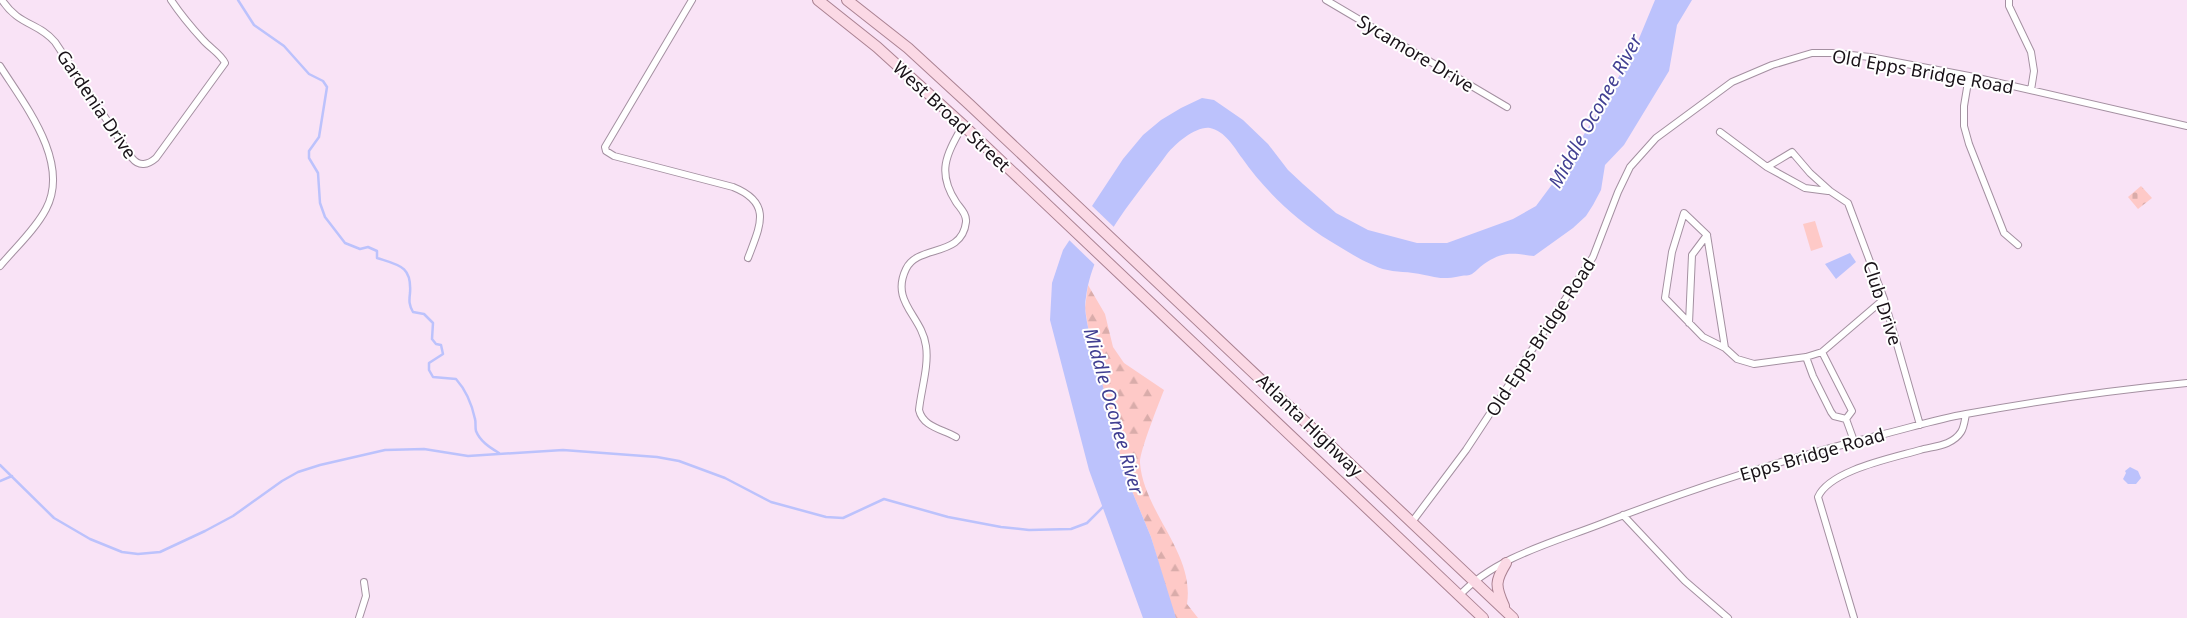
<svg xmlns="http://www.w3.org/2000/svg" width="2187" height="618" viewBox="0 0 2187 618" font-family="'Noto Sans',sans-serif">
	<defs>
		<pattern id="forest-firs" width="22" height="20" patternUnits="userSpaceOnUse" patternTransform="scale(1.25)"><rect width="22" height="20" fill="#fec9c7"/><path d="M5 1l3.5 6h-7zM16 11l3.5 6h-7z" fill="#d9acaa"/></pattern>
		<pattern id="cemetery-stones" width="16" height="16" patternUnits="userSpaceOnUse" patternTransform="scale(1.25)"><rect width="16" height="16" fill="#fec9c7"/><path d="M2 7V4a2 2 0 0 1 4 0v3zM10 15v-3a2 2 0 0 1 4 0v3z" fill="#d9acaa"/></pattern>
	</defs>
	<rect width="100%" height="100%" fill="#f9e3f6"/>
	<path fill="url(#forest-firs)" d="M 1088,285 L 1105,314 L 1113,347 L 1124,363 L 1164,390 C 1159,403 1139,453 1140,463 C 1144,513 1195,553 1187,604 L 1198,618 L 1176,618 L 1174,616 L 1151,537 L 1125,474 L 1088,327 L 1085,308 Z"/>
	<path fill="url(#cemetery-stones)" d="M 2141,186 L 2152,198 L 2138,209 L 2128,197 Z"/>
	<path fill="#fec9c7" d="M 1815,221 L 1823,247 L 1811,251 L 1803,224 Z"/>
	<path fill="#bcc2fc" d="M 1655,0 L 1692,0 L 1677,25 L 1669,71 L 1624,145 L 1605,165 L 1601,190 L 1593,205 L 1586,216 L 1573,228 L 1534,256 C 1512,253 1503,251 1484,264 C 1479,267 1477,271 1472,274 C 1469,276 1465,275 1461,276 C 1437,281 1436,276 1413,273 C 1399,271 1386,272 1373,265 C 1358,259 1344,249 1330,241 C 1296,220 1265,191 1242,158 C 1234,147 1225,131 1210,128 C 1196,126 1176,143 1167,154 C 1136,197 1093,242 1086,297 C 1084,307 1086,317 1088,327 L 1125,474 L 1151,537 L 1176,618 L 1143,618 L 1089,470 L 1050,320 L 1052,283 L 1063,250 L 1123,159 L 1143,135 L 1161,120 L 1181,108 L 1202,98 L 1214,100 L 1243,120 L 1268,144 L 1288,170 L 1303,184 L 1336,213 L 1368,230 L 1417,243 L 1447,243 L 1513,219 L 1536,206 L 1562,171 L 1633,53 Z
		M 1850,253 L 1856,262 L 1836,279 L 1825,264 Z
		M 2130,467 L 2138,471 L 2141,478 L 2136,484 L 2128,484 L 2123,479 L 2126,473 L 2125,471 Z"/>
	<path fill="#f9e3f6" d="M 1090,204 L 1116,229 L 1097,267 L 1067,238 Z"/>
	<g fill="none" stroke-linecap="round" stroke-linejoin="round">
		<path stroke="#bcc2fc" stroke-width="2.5" d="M 238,0 L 254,25 L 284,46 L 309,74 L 323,81 L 327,87 L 319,137 L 309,151 L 309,158 L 318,173 L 320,203 L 325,217 L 345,243 L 360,249 L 368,247 L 377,251 L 377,258 C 399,265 412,266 410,293 C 409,301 409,305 413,312 L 424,314 L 433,323 L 432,339 L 436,344 L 441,345 L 443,354 L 429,363 L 429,370 L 433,377 L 456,379 C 465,389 472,405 475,419 C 476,422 475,427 476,431 C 480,441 489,447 499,453
			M 0,465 L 54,518 L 90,539 L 122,552 L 138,554 L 160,552 L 205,531 L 233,516 L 282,481 L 298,472 L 320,465 L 385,450 L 424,449 L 468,456 L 563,450 L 657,457 L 679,461 L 725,478 L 771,502 L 826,517 L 843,518 L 884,499 L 948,517 L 1001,527 L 1029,530 L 1071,529 L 1087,523 L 1103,507
			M 0,481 L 12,476"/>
		<defs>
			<path id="minor" d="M 2,0 C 19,26 38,22 55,42 L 132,158 C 139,167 148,165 156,158 L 225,63 C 221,54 210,48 203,40 C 192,28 181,15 171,0
				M 692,0 L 605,147 L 606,151 L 614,156 L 733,187 C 773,203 760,226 748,258
				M 1326,0 L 1507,107
				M 2009,0 L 2009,6 L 2031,52 L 2034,71 L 2031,90
				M 0,66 C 24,104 71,162 46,209 C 35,230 15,248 0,266
				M 1969,76 L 1964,106 L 1964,126 L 1969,144 L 2004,233 L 2018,245
				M 1720,132 L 1767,167 L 1805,188 L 1828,191
				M 1767,167 L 1792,152 L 1810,173 L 1830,191 L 1848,203 L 1884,299 L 1920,425
				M 1689,323 L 1692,255 L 1707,235
				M 1725,348 L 1703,337 L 1665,298 L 1672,252 L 1684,213 L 1707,235 L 1725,348 L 1737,359 L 1754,364 L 1806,357 L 1822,352 L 1884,299
				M 1806,357 L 1813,376 L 1831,412 L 1834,416 L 1846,419 L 1852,411 L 1822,352
				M 1846,419 L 1854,441
				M 956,437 C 942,429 923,427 919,410 C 921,390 929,366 926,346 C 922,316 890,302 906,269 C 918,244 962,258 966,222 C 967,214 960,208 956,202 C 936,171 947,154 963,125
				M 1623,515 L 1685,581 L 1728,618
				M 1412,522 L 1466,450 L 1593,257 L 1618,192 L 1630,167 L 1656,138 L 1732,82 L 1772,65 L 1812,53 L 1832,53 L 1870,57 L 1969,76 L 2187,126
				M 1459,596 C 1494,558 1551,543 1598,525 C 1690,489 1784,459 1880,435 C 1909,428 1937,419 1966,414 C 2037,401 2115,390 2187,383
				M 359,618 L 366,596 L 364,582
				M 1854,618 L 1818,497 C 1830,470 1893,458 1920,450 C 1934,446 1952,446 1961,432 C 1964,428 1965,419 1966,414"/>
			<path id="primary" d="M 818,0 L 877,47 L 963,125 L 1483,618
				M 847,0 L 908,48 L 970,105 L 1513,618
				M 1504,606 C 1495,586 1495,581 1506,563"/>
		</defs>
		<use href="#minor" stroke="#a490a1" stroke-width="8"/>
		<use href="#primary" stroke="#aa8292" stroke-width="12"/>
		<use href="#minor" stroke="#fff" stroke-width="6"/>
		<use href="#primary" stroke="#fbd9e5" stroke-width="10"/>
	</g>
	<g text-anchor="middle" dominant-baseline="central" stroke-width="4" stroke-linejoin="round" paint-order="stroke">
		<g font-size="18" fill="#191218" stroke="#fff">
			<text transform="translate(1416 53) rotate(31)">Sycamore Drive</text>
			<text transform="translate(1923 71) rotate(10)">Old Epps Bridge Road</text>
			<text transform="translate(97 104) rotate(56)">Gardenia Drive</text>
			<text transform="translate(952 116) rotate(43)">West Broad Street</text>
			<text transform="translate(1883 303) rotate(72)">Club Drive</text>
			<text transform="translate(1540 337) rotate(-57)">Old Epps Bridge Road</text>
			<text transform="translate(1310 425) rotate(44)">Atlanta Highway</text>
			<text transform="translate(1812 454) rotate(-16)">Epps Bridge Road</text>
		</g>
		<g font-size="19" font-style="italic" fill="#413f92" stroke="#fff">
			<text transform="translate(1595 111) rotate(-61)">Middle Oconee River</text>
			<text transform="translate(1114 411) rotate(74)">Middle Oconee River</text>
		</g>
	</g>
</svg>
